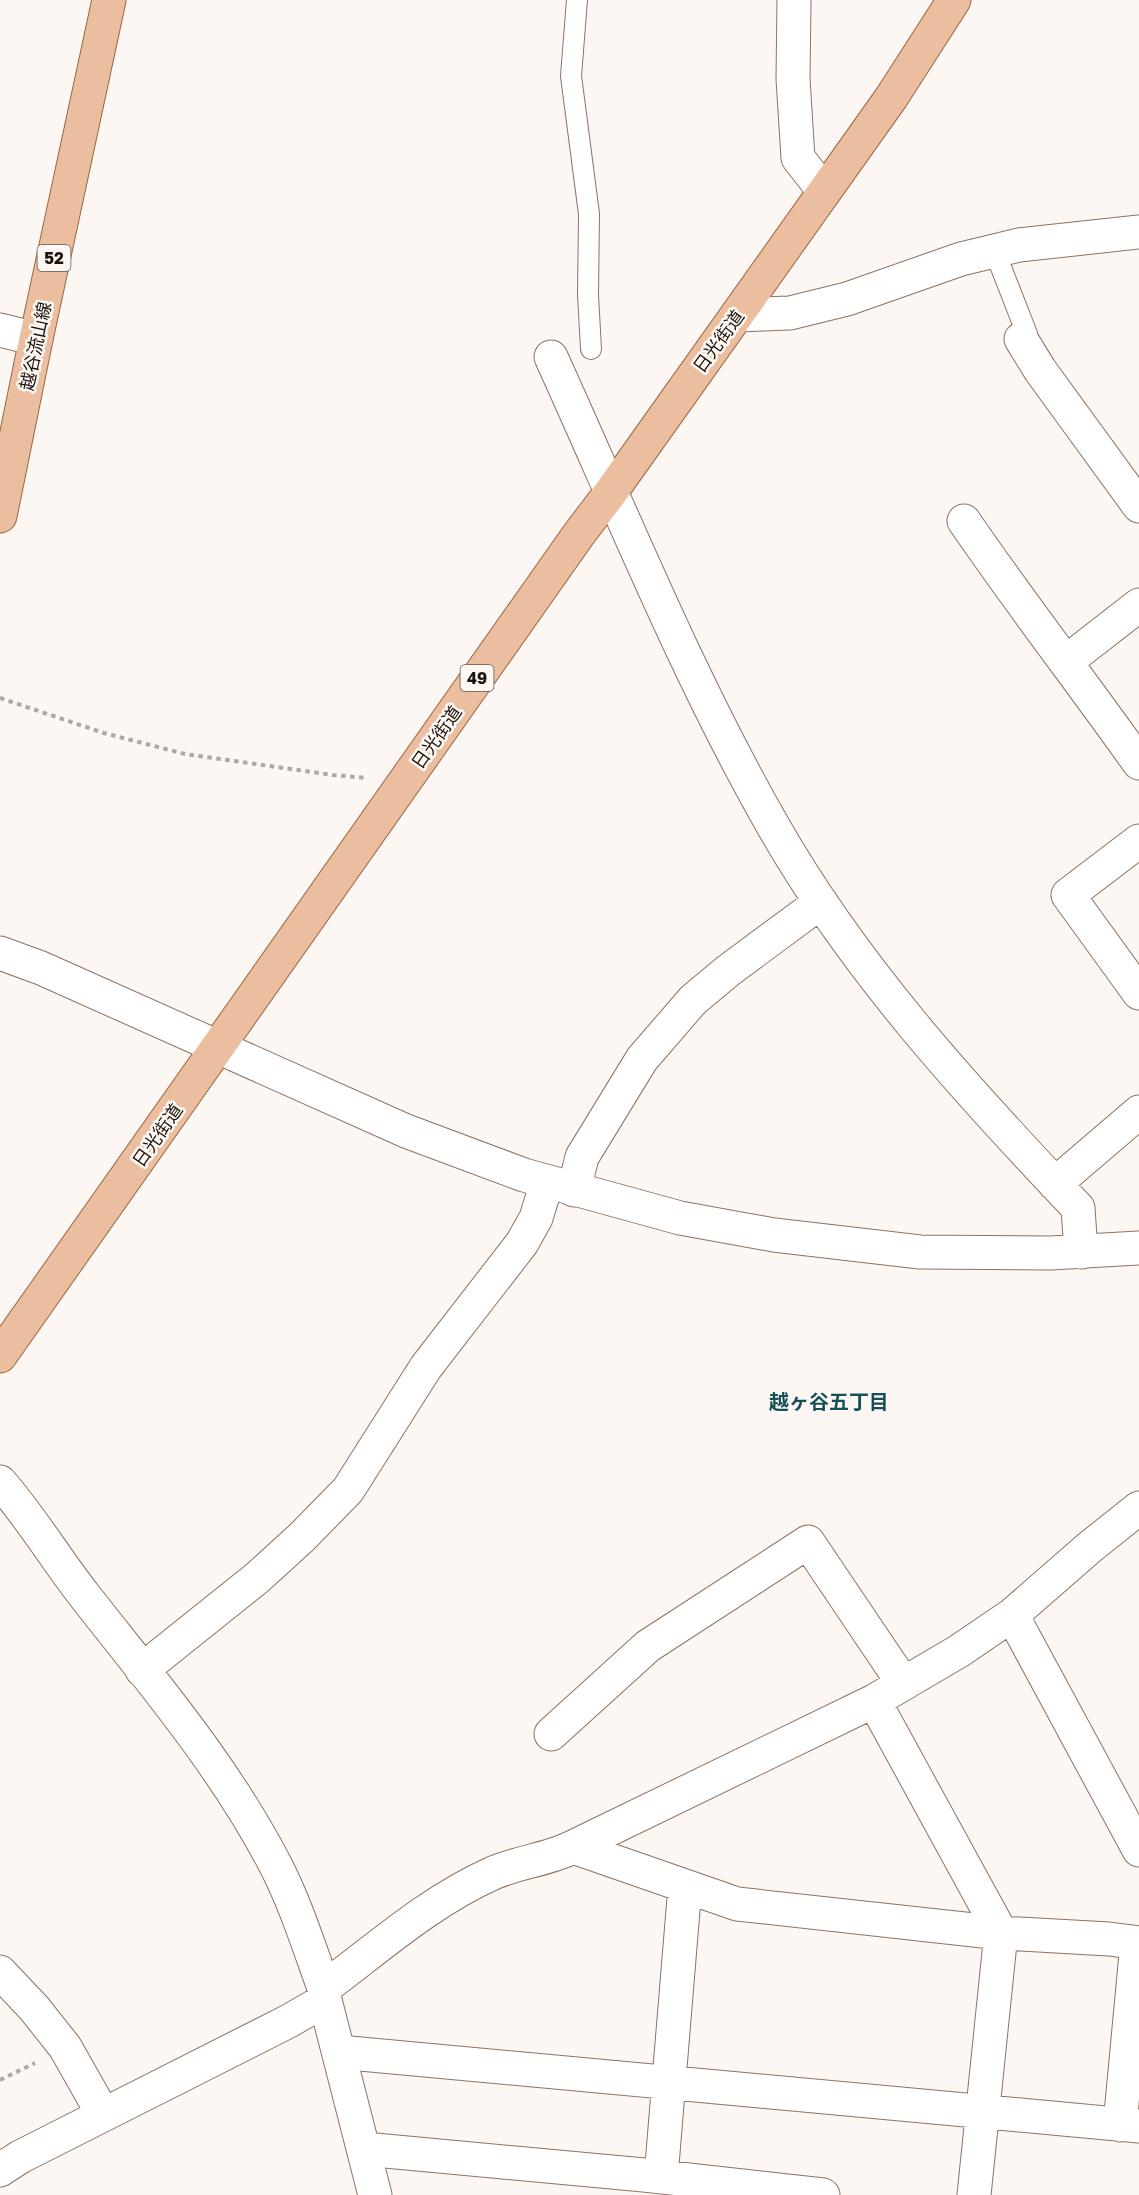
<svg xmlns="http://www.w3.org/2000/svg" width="1139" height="2195" viewBox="0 0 1139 2195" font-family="'Golos Text','Noto Sans JP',sans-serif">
	<rect width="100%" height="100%" fill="#fdf7f3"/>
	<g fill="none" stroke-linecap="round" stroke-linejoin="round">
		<defs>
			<path id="service" d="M 577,0 L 571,76 L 589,214 L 588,295 L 591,349
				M 995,252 L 1027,334 L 1021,339"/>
			<path id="minor" d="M 794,0 L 793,79 L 798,158 L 824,191
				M 737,315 L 790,313 L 847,299 L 961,259 L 1019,245 L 1139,232
				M 0,330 L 36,339
				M 1021,339 L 1040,370 L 1139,506
				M 551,357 C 622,513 687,675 772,824 C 853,967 966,1090 1078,1208 L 1081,1252
				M 964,521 C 1020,603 1081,681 1139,763
				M 1067,661 L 1139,605
				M 1139,841 L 1068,895 L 1139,993
				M 1055,1184 L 1139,1112
				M 574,1190 L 582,1157 L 642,1059 L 693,1000 L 729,970 L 821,902
				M 0,1482 C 31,1517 55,1558 84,1595 C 152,1682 225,1767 276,1866 C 296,1905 309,1947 324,1988
				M 1012,1615 L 1139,1850
				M 142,1670 L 257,1578 L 302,1537 L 348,1490 L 426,1367 L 522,1243 L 536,1218 L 547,1182
				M 874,1701 L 1001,1933 L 974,2195
				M 551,1734 L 648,1646 L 808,1542 L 903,1683
				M 573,1847 L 737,1904 L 1001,1933 L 1109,1939 L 1139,1943
				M 0,1972 L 34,2008 L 65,2047 L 103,2114
				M 339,2052 L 1139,2126
				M 1120,2125 L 1137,1943
				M 364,2149 L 644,2175 L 823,2195
				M 0,2170 L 20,2157 L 289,2021 L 325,2000 L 324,1988 C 378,1948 429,1902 491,1874 C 517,1862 547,1860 573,1847 L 874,1701 L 959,1651 L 1012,1615 L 1090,1547 L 1139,1508
				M 661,2177 L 685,1886"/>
			<path id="tertiary" d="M 0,953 L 41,968 L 406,1131 L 524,1175 L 680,1218 L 774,1235 L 920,1252 L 1051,1253 L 1139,1248
				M 325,2000 L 375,2195"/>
			<path id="primary" d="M 0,516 L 36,339 L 109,0
				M 0,1356 L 579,534 L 611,492 L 891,98 L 954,0"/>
		</defs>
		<use href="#service" stroke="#8c7362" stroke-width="22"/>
		<use href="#minor" stroke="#8c7362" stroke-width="35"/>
		<use href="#tertiary" stroke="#8c7362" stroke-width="35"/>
		<use href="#primary" stroke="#996642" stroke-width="35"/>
		<path stroke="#aea7a2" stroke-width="4" stroke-dasharray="4.5 4.5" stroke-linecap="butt" d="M 0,698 L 104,733 L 185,754 L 333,775 L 367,778
			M 0,2080 L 35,2063"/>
		<use href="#service" stroke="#fff" stroke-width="20"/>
		<use href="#minor" stroke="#fff" stroke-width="33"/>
		<use href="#tertiary" stroke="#fff" stroke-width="33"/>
		<use href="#primary" stroke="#ebbe9f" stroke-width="33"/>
	</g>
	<g text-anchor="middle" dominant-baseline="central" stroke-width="5" stroke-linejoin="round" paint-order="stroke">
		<g fill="#fdf7f3" stroke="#605751" stroke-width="1.5">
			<rect x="37.5" y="245" width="33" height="26" rx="4.5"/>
			<rect x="460.5" y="665" width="33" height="26" rx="4.5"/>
		</g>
		<g font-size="16" font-weight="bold" fill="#1c130c">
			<text x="54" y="258">52</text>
			<text x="477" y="678">49</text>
		</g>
		<g font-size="18" fill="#1c130c" stroke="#fdf7f3">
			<text transform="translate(718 341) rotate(-54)">日光街道</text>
			<text transform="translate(35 346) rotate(-78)">越谷流山線</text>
			<text transform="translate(436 737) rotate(-55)">日光街道</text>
			<text transform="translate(157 1135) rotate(-55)">日光街道</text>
		</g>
		<g font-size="20" font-weight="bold" fill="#145157" stroke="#fdf7f3">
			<text x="829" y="1401">越ヶ谷五丁目</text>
		</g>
	</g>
</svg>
